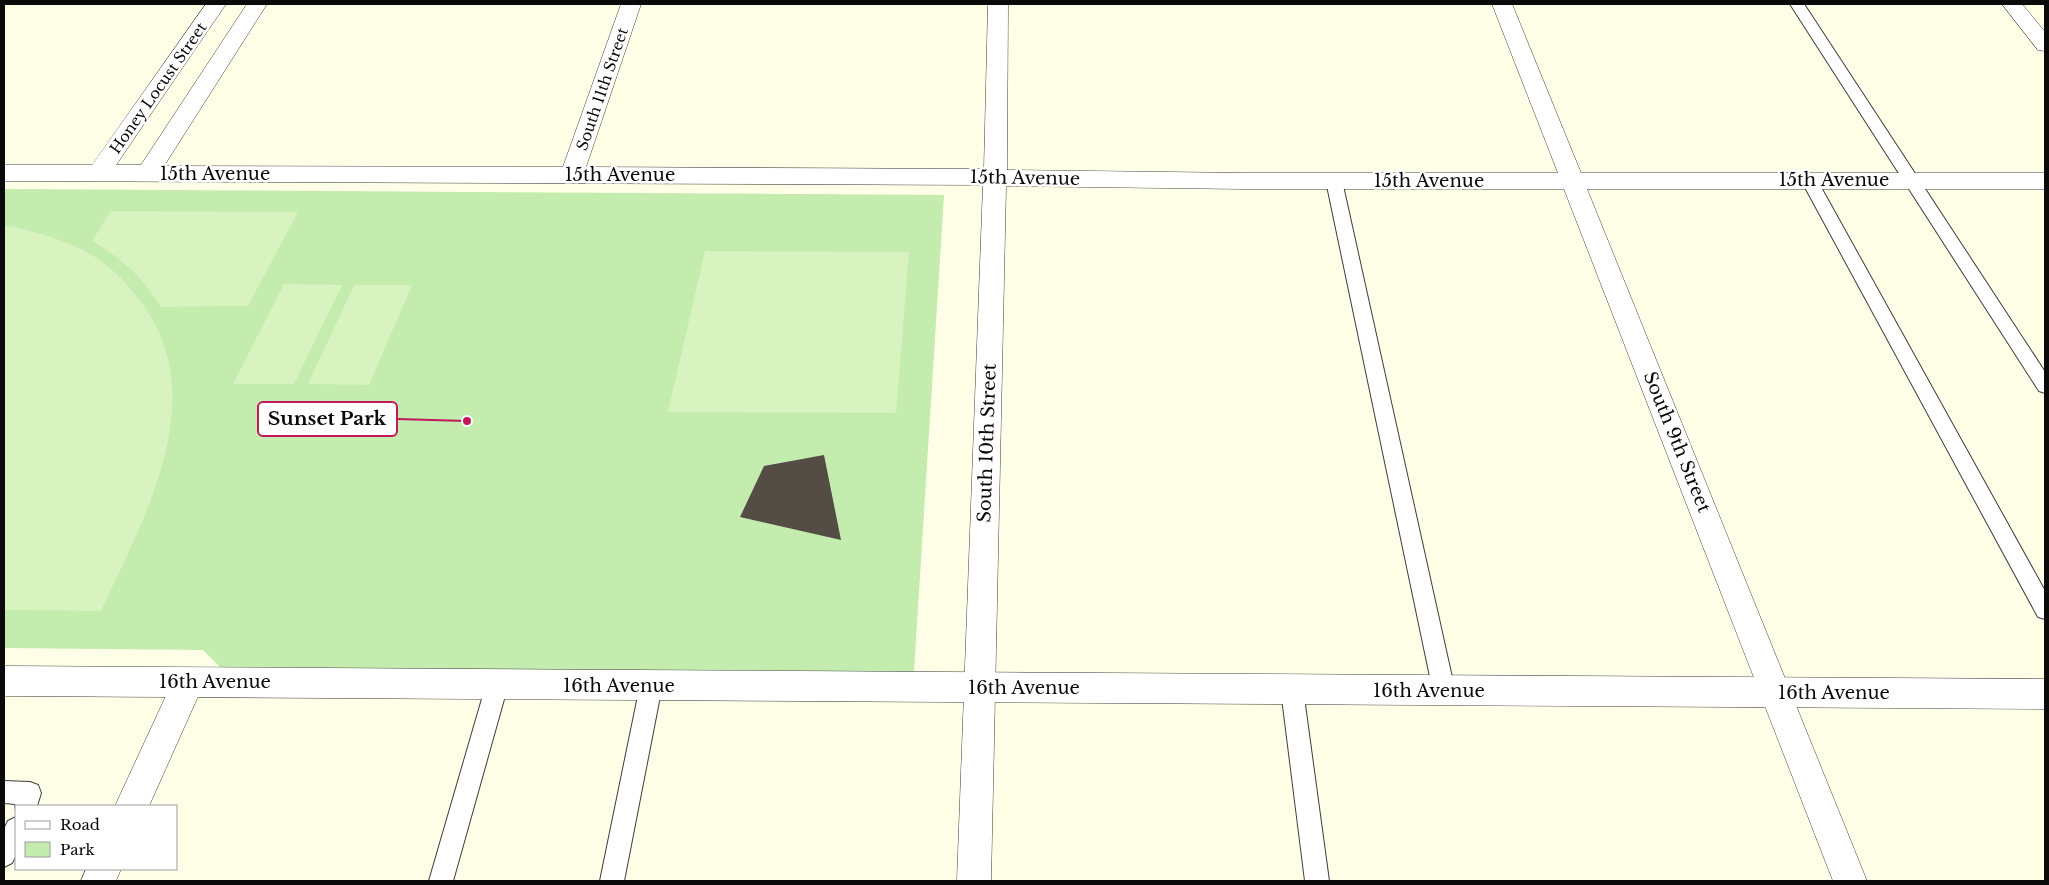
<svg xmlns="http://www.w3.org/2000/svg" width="2049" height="885" viewBox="0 0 2049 885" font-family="'Libre Baskerville',serif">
	<rect width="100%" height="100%" fill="#ffffe7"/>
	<path fill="#c3ecae" d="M 4,189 L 944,195 L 913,687 L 235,682 L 203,650 L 4,648 Z"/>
	<path fill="#d8f2c0" d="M 111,211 L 298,212 L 248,306 L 161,307 C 141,276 124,260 92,241 Z
		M 4,225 C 40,232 83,244 111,269 C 119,275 125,283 132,291 C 218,388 147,512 101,611 L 4,610 Z
		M 705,251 L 909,252 L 896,413 L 668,412 Z
		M 284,284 L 342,285 L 294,384 L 233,384 Z
		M 354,285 L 412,285 L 369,385 L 308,384 Z"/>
	<path fill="#534d46" d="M 824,455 L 841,540 L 740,517 L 764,466 Z"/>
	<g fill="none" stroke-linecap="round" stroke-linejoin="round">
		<defs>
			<path id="service" d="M 1790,4 L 1804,4 L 2045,372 L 2045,393 L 2039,391 Z
				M 1809,175 L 1815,176 L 1817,180 L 2045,591 L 2045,619 L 2038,617 L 1801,180 L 1803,176 Z
				M 1334,176 L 1340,177 L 1342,181 L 1455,691 L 1452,698 L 1444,701 L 1436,698 L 1433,691 L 1326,181 L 1328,177 Z
				M 497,675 L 505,678 L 508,685 L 453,881 L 429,881 L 486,685 L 489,678 Z
				M 651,676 L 659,679 L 662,686 L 624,881 L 600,881 L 640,686 L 643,679 Z
				M 1292,680 L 1300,683 L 1303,690 L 1329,881 L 1305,881 L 1281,690 L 1284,683 Z
				M 4,781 L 30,782 L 38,785 L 41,793 L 37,806 L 16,806 L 16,810 L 15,804 L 4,803 Z
				M 16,817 L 16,855 L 12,863 L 4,867 L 4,829 L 8,821 Z"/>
			<path id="minor" d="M 206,4 L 226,4 L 116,165 L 141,165 L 247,4 L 267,4 L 164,166 L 563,167 L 621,4 L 641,4 L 586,167 L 984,169 L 988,4 L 1008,4 L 1007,170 L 1244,173 L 1558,173 L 1492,4 L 1512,4 L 1581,173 L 2045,173 L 2045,189 L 1587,189 L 1867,881 L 1833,881 L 1564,189 L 1244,189 L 1006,186 L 991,881 L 957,881 L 983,185 L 4,181 L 4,165 L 92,165 Z
				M 188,668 L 199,672 L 204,683 L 149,806 L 115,806 L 177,672 Z
				M 86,869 L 121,869 L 116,881 L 81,881 Z"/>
			<path id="tertiary" d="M 2002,4 L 2022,4 L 2045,32 L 2045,51 L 2038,50 Z
				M 4,666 L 2045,679 L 2045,709 L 4,696 Z"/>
		</defs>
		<use href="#service" stroke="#3d3d3d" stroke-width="2"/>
		<use href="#minor" stroke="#3d3d3d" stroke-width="1"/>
		<use href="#tertiary" stroke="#3d3d3d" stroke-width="1"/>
		<use href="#service" fill="#fff" fill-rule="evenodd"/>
		<use href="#minor" fill="#fff" fill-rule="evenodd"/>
		<use href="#tertiary" fill="#fff" fill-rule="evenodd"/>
	</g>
	<g text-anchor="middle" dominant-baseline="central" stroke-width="5" stroke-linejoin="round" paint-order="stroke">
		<g font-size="15" fill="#0a0a0a" stroke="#fff">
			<text transform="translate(158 88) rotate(-55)">Honey Locust Street</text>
			<text transform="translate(602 89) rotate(-71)">South 11th Street</text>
		</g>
		<g font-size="18" fill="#0a0a0a" stroke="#fff">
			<text x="215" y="174">15th Avenue</text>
			<text x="620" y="175">15th Avenue</text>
			<text transform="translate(1025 178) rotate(1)">15th Avenue</text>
			<text x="1834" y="180">15th Avenue</text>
			<text x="1429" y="181">15th Avenue</text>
			<text transform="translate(1677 442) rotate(68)">South 9th Street</text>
			<text transform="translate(987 443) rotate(-88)">South 10th Street</text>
			<text x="215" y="682">16th Avenue</text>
			<text x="619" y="686">16th Avenue</text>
			<text x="1024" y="688">16th Avenue</text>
			<text x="1429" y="691">16th Avenue</text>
			<text x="1834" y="693">16th Avenue</text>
		</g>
	</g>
	<path fill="none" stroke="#c2185b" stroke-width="2" d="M467 421L397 419"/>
	<circle fill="#c2185b" stroke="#fff" stroke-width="2" cx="467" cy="421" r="5"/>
	<rect fill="#fff" stroke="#c2185b" stroke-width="2" x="258" y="402" width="139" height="34" rx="5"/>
	<g font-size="19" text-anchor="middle" font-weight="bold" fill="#0a0a0a">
		<text x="327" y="425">Sunset Park</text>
	</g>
	<rect width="2049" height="885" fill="none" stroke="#0a0a0a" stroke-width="10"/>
	<rect x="15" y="805" width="162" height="65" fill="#ffffff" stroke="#9d9d9d"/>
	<rect x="25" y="821" width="25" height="8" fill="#ffffff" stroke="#9d9d9d"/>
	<text x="60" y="830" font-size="15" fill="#0a0a0a">Road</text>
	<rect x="25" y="842" width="25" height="15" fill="#c3ecae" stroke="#9d9d9d"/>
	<text x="60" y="855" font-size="15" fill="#0a0a0a">Park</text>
</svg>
